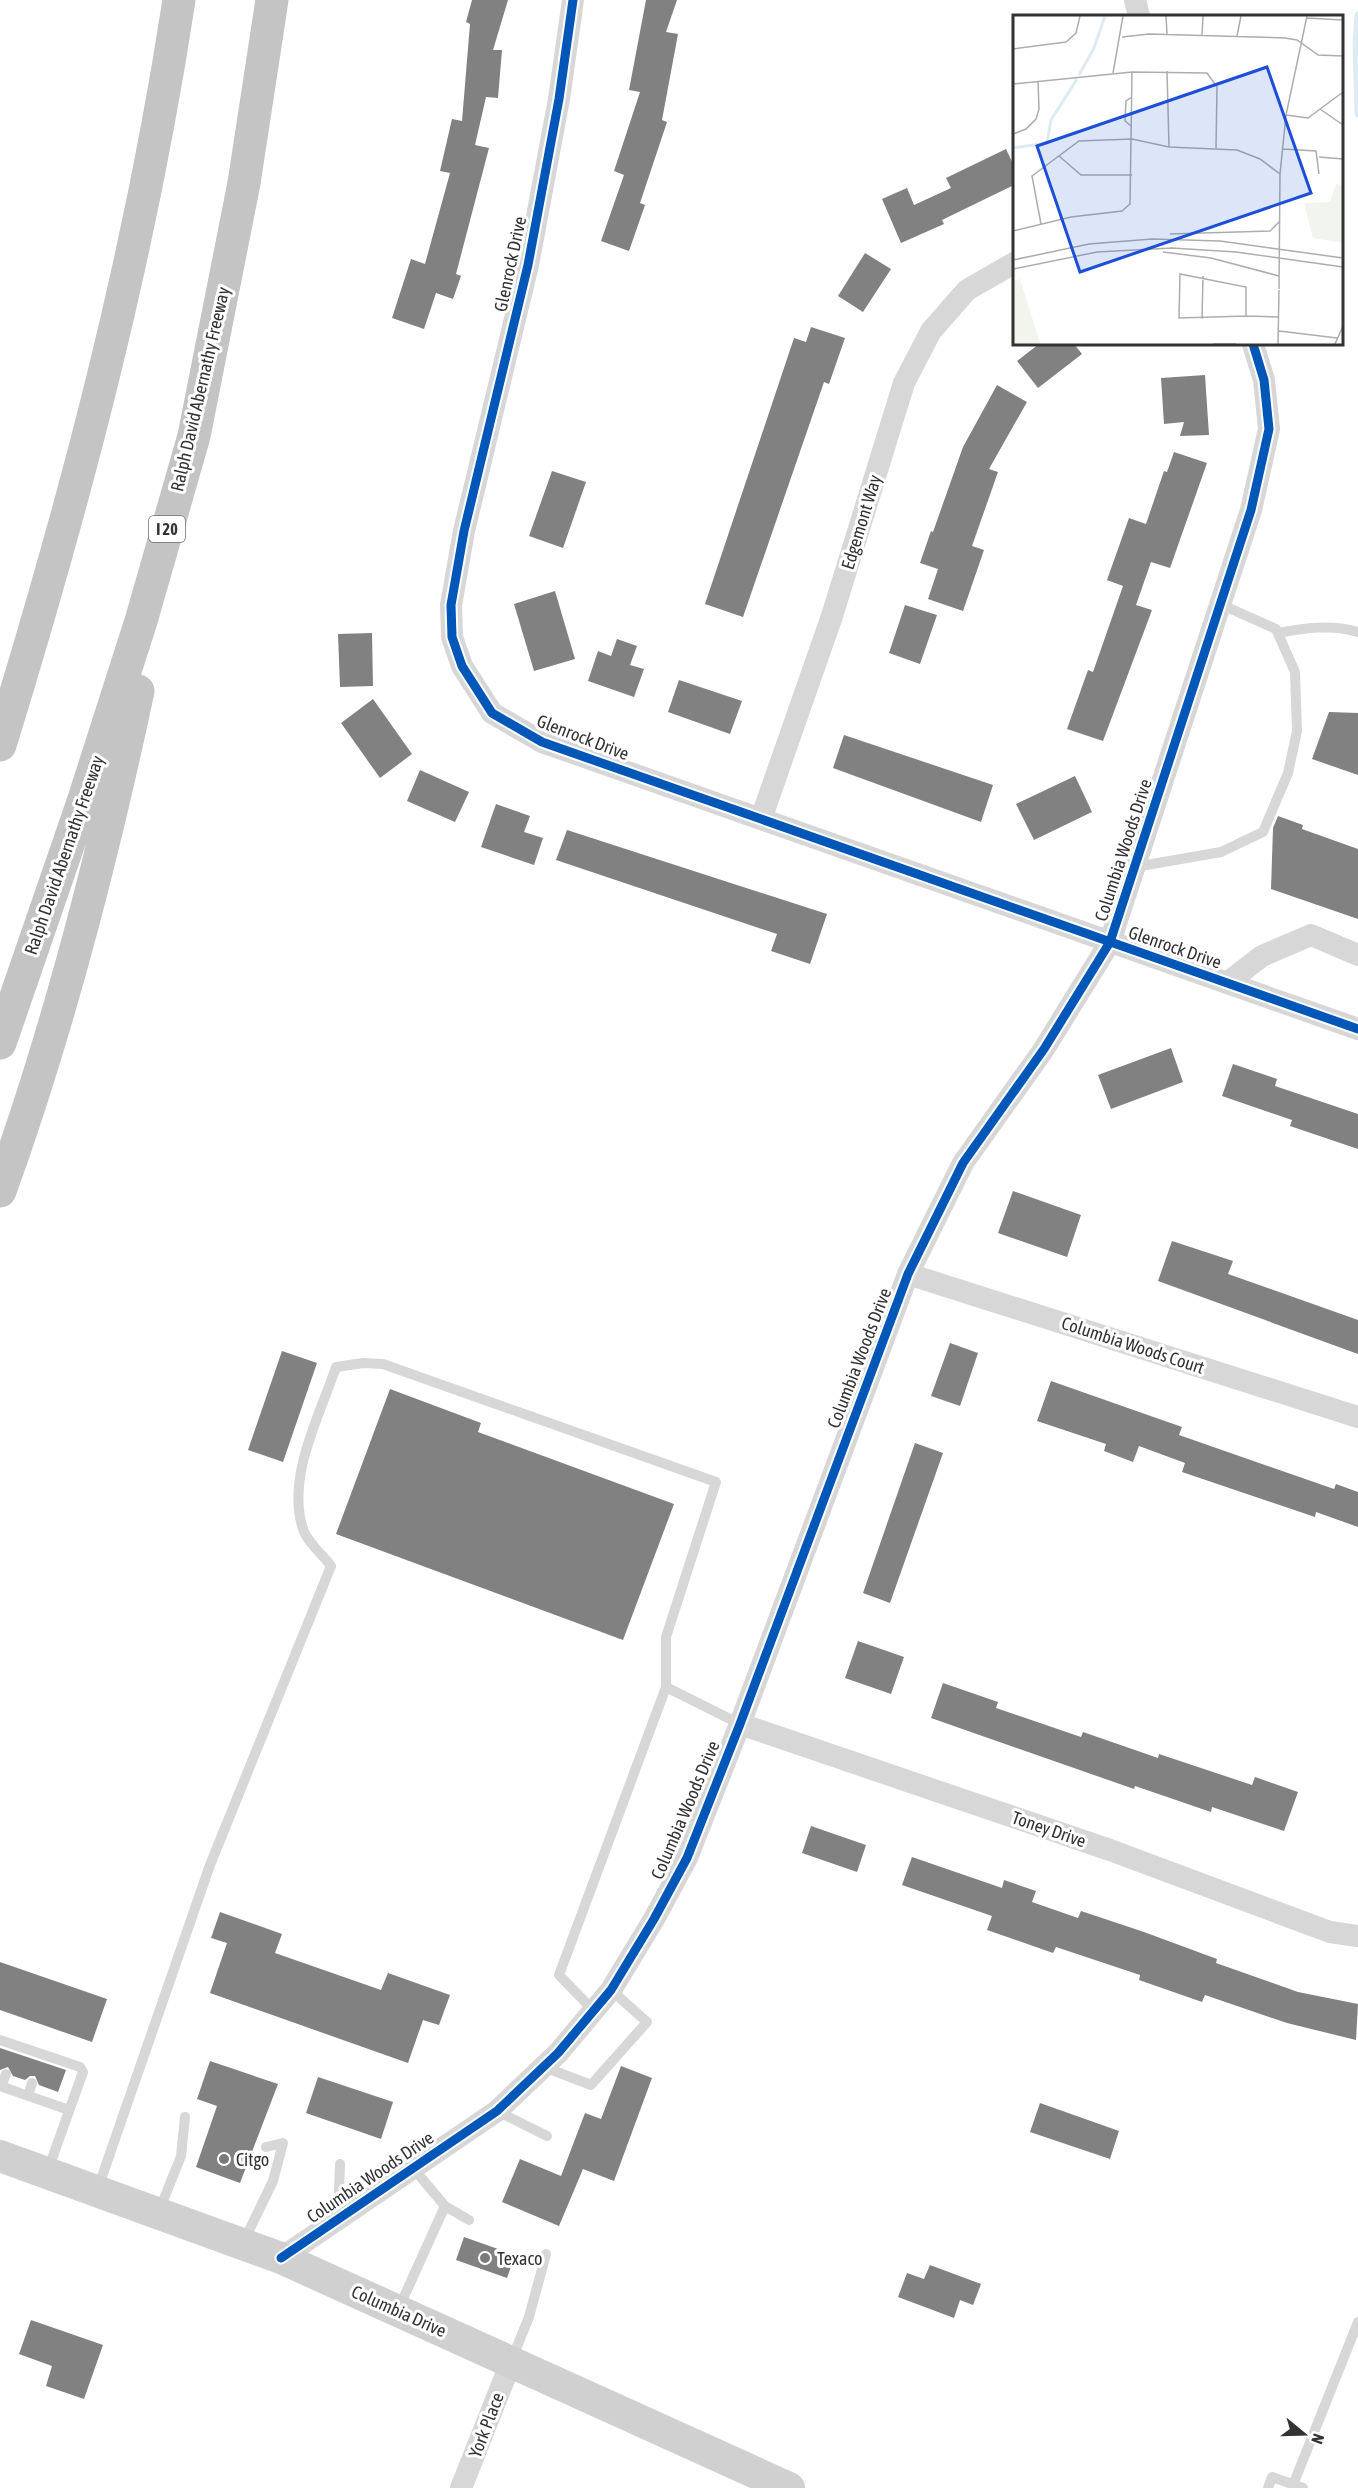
<svg xmlns="http://www.w3.org/2000/svg" width="1358" height="2488" viewBox="0 0 1358 2488" font-family="'Asap Condensed',sans-serif">
	<rect width="100%" height="100%" fill="#fff"/>
	<g fill="none" stroke-linecap="round" stroke-linejoin="round">
		<path stroke="#ddebf3" stroke-width="7" d="M 1358,15 L 1356,44 L 1358,114"/>
	</g>
	<path fill="#818181" d="M 472,0 L 508,0 L 493,50 L 502,50 L 498,98 L 486,97 L 475,145 L 489,148 L 456,274 L 461,276 L 453,299 L 436,293 L 424,329 L 392,318 L 411,259 L 425,264 L 450,173 L 440,171 L 452,119 L 462,121 L 470,24 L 466,22 Z
		M 646,0 L 677,0 L 666,32 L 678,34 L 662,120 L 667,122 L 640,203 L 645,205 L 629,251 L 601,241 L 624,175 L 614,171 L 640,92 L 629,90 Z
		M 1006,149 L 1014,166 L 1014,185 L 942,220 L 944,224 L 901,243 L 882,199 L 907,188 L 914,205 L 951,188 L 946,178 Z
		M 865,253 L 891,269 L 863,312 L 838,296 Z
		M 811,327 L 845,338 L 829,384 L 824,382 L 743,617 L 705,604 L 794,338 L 806,342 Z
		M 1039,344 L 1074,344 L 1082,354 L 1038,388 L 1017,361 Z
		M 1205,375 L 1209,435 L 1180,436 L 1184,422 L 1164,424 L 1161,378 Z
		M 997,385 L 1027,402 L 989,469 L 998,472 L 972,546 L 984,550 L 963,611 L 928,599 L 938,569 L 920,563 L 931,531 L 933,532 L 963,447 Z
		M 1174,452 L 1207,463 L 1170,568 L 1151,562 L 1136,605 L 1152,610 L 1103,741 L 1067,729 L 1088,670 L 1093,672 L 1123,586 L 1107,580 L 1129,518 L 1146,524 L 1164,471 L 1167,472 Z
		M 552,471 L 586,482 L 563,548 L 529,536 Z
		M 555,591 L 575,659 L 534,671 L 514,604 Z
		M 905,605 L 937,615 L 920,664 L 889,653 Z
		M 372,633 L 373,686 L 340,687 L 338,634 Z
		M 617,639 L 637,646 L 630,665 L 644,669 L 634,697 L 588,681 L 598,651 L 611,656 Z
		M 679,680 L 742,701 L 730,734 L 668,712 Z
		M 373,699 L 412,754 L 380,778 L 341,723 Z
		M 1329,712 L 1358,713 L 1358,775 L 1312,759 Z
		M 844,735 L 993,785 L 981,822 L 833,768 Z
		M 420,770 L 469,792 L 455,822 L 407,801 Z
		M 1075,776 L 1092,812 L 1034,840 L 1016,804 Z
		M 496,804 L 530,816 L 524,832 L 543,838 L 534,865 L 481,847 Z
		M 1278,816 L 1303,825 L 1302,829 L 1358,849 L 1358,919 L 1271,889 L 1273,828 Z
		M 567,830 L 827,914 L 810,964 L 771,951 L 777,934 L 556,860 Z
		M 1171,1048 L 1183,1082 L 1111,1109 L 1098,1075 Z
		M 1233,1064 L 1277,1079 L 1275,1086 L 1358,1114 L 1358,1149 L 1290,1126 L 1292,1120 L 1222,1096 Z
		M 1013,1191 L 1081,1215 L 1067,1257 L 998,1233 Z
		M 1172,1241 L 1233,1261 L 1228,1274 L 1358,1320 L 1358,1354 L 1158,1281 Z
		M 950,1343 L 978,1353 L 960,1406 L 931,1396 Z
		M 282,1351 L 317,1363 L 283,1462 L 248,1450 Z
		M 1051,1381 L 1182,1427 L 1179,1435 L 1334,1489 L 1336,1484 L 1358,1492 L 1358,1527 L 1316,1512 L 1315,1517 L 1182,1472 L 1185,1463 L 1139,1446 L 1133,1462 L 1104,1451 L 1106,1444 L 1037,1421 Z
		M 390,1389 L 481,1423 L 478,1432 L 674,1504 L 623,1640 L 336,1534 Z
		M 915,1443 L 943,1453 L 890,1603 L 863,1593 Z
		M 858,1641 L 904,1657 L 891,1694 L 845,1678 Z
		M 943,1683 L 998,1702 L 996,1708 L 1081,1737 L 1083,1732 L 1158,1758 L 1159,1754 L 1252,1785 L 1255,1777 L 1298,1792 L 1284,1831 L 1212,1807 L 1211,1812 L 1135,1786 L 1134,1789 L 931,1718 Z
		M 811,1826 L 866,1845 L 857,1872 L 802,1853 Z
		M 912,1857 L 1002,1888 L 1004,1880 L 1036,1891 L 1032,1902 L 1078,1918 L 1081,1911 L 1144,1932 L 1217,1959 L 1216,1963 L 1298,1992 L 1358,2004 L 1356,2040 L 1287,2023 L 1205,1995 L 1202,2002 L 1139,1980 L 1140,1975 L 1056,1947 L 1053,1953 L 987,1930 L 992,1916 L 902,1885 Z
		M 220,1912 L 282,1934 L 275,1953 L 381,1990 L 388,1973 L 450,1995 L 439,2025 L 423,2020 L 408,2063 L 210,1993 L 227,1943 L 211,1938 Z
		M 0,1962 L 107,1999 L 92,2042 L 0,2010 Z
		M 0,2048 L 66,2070 L 58,2092 L 39,2085 L 35,2076 L 30,2076 L 25,2080 L 13,2076 L 8,2067 L 0,2070 Z
		M 210,2061 L 278,2084 L 240,2183 L 196,2167 L 217,2106 L 197,2099 Z
		M 621,2066 L 652,2078 L 614,2181 L 583,2169 L 559,2226 L 502,2202 L 520,2159 L 561,2176 L 585,2113 L 601,2119 Z
		M 318,2077 L 393,2102 L 381,2139 L 306,2113 Z
		M 1040,2103 L 1119,2131 L 1110,2159 L 1030,2132 Z
		M 464,2237 L 515,2255 L 507,2278 L 456,2260 Z
		M 930,2265 L 981,2284 L 973,2305 L 960,2300 L 954,2318 L 898,2297 L 907,2273 L 924,2279 Z
		M 31,2320 L 103,2345 L 84,2399 L 46,2386 L 52,2366 L 19,2354 Z"/>
	<g fill="none" stroke-linecap="round" stroke-linejoin="round">
		<path stroke="#d7d7d7" stroke-width="10" d="M 1278,633 C 1304,628 1332,624 1358,632
			M 1135,867 L 1221,852 L 1263,832 L 1288,773 L 1297,731 L 1295,672 L 1276,629 L 1220,604
			M 666,1687 L 740,1724
			M 0,2040 L 80,2067 L 83,2072 L 48,2170
			M 544,2067 L 591,2085 L 647,2022 L 611,1990
			M 0,2086 L 69,2110
			M 1,2086 L 6,2074
			M 28,2096 L 32,2083
			M 497,2111 L 547,2136
			M 340,2164 L 339,2192 L 351,2210
			M 413,2168 L 445,2206 L 469,2220
			M 98,2188 L 210,1865 L 331,1566 C 323,1555 307,1542 303,1529 C 286,1477 320,1415 336,1367 L 363,1363 L 383,1364 L 716,1482 L 666,1637 L 666,1687 L 559,1975 L 594,2011
			M 159,2211 L 181,2156 L 185,2117
			M 244,2241 L 273,2181 L 283,2143 L 266,2147
			M 398,2310 L 445,2206
			M 512,2359 L 529,2317 L 546,2254
			M 1293,2485 L 1358,2322
			M 1268,2488 L 1272,2477 L 1303,2488"/>
		<path stroke="#d7d7d7" stroke-width="22" d="M 573,0 L 559,99 L 528,265 L 464,531 L 451,605 L 452,637 L 462,666 L 492,713 L 542,742 L 1358,1029
			M 1135,0 L 1139,16
			M 761,819 L 832,616 L 904,383 L 931,331 L 967,290 L 1014,263
			M 1227,983 L 1262,956 L 1311,935 L 1358,955
			M 908,1274 L 1358,1417
			M 740,1724 L 1110,1850 L 1330,1932 L 1358,1936
			M 281,2258 L 497,2111 L 558,2053 L 611,1990 L 654,1919 L 687,1858 L 740,1724 L 908,1274 L 963,1163 L 1044,1049 L 1110,942 L 1251,510 L 1269,429 L 1264,380 L 1253,344
			M 461,2488 L 511,2362"/>
		<path stroke="#d0d0d0" stroke-width="32" d="M 0,2156 L 281,2258 L 789,2488"/>
		<path stroke="#c4c4c4" stroke-width="33" d="M 0,745 C 76,498 140,256 179,0
			M 0,1043 L 83,802 L 141,621 L 194,436 L 244,183 L 272,0
			M 0,1191 C 59,1028 102,860 138,691"/>
		<defs>
			<path id="cycleway" d="M 573,0 L 559,99 L 528,265 L 464,531 L 451,605 L 452,637 L 462,666 L 492,713 L 542,742 L 1358,1029
				M 281,2258 L 497,2111 L 558,2053 L 611,1990 L 654,1919 L 687,1858 L 740,1724 L 908,1274 L 963,1163 L 1044,1049 L 1110,942 L 1251,510 L 1269,429 L 1264,380 L 1253,344"/>
		</defs>
		<use href="#cycleway" stroke="#fff" stroke-width="13"/>
		<use href="#cycleway" stroke="#0057b8" stroke-width="9"/>
	</g>
	<g fill="#7a7a7a" stroke="#fff" stroke-width="2">
		<circle cx="224" cy="2159" r="6"/>
		<circle cx="485" cy="2258" r="6"/>
	</g>
	<g text-anchor="middle" dominant-baseline="central" stroke-width="6" stroke-linejoin="round" paint-order="stroke">
		<rect fill="#fff" stroke="#707070" stroke-width="1.5" x="149" y="516" width="36" height="26" rx="4.5"/>
		<g font-size="16" font-weight="bold" fill="#333">
			<text x="167" y="529">I 20</text>
		</g>
		<g font-size="18" fill="#333" stroke="#fff">
			<text transform="translate(510 264) rotate(-78)">Glenrock Drive</text>
			<text transform="translate(200 389) rotate(-77)">Ralph David Abernathy Freeway</text>
			<text transform="translate(861 522) rotate(-73)">Edgemont Way</text>
			<text transform="translate(583 737) rotate(21)">Glenrock Drive</text>
			<text transform="translate(1123 850) rotate(-72)">Columbia Woods Drive</text>
			<text transform="translate(64 855) rotate(-71)">Ralph David Abernathy Freeway</text>
			<text transform="translate(1175 947) rotate(19)">Glenrock Drive</text>
			<text transform="translate(1133 1345) rotate(18)">Columbia Woods Court</text>
			<text transform="translate(859 1358) rotate(-69)">Columbia Woods Drive</text>
			<text transform="translate(685 1810) rotate(-67)">Columbia Woods Drive</text>
			<text transform="translate(1049 1829) rotate(19)">Toney Drive</text>
			<text transform="translate(370 2177) rotate(-34)">Columbia Woods Drive</text>
			<text transform="translate(399 2311) rotate(24)">Columbia Drive</text>
			<text transform="translate(486 2425) rotate(-69)">York Place</text>
		</g>
		<g font-size="18" fill="#333" stroke="#fff" text-anchor="start">
			<text x="236" y="2159">Citgo</text>
			<text x="497" y="2258">Texaco</text>
		</g>
	</g>
	<g transform="translate(1013 15)">
		<rect width="330" height="330" fill="#fff"/>
		<path d="M 323,169 L 330,170 L 330,228 L 300,223 L 291,188 L 317,187 ZM 7,264 L 27,328 L 27,329 L 0,329 L 0,266 Z" fill="#f1f5ed"/>
		<path fill="none" stroke="#ddebf3" stroke-width="3" d="M 66,60 L 81,33 L 92,1M 0,133 L 34,128 L 38,105 L 64,64"/>
		<path fill="none" stroke="#adadad" stroke-width="1.5" d="M 153,1 L 154,19M 294,3 L 330,5M 189,20 L 190,1M 224,21 L 228,1M 109,22 L 136,19 L 272,23 L 284,25 L 305,40 L 330,41M 0,34 L 53,27 L 63,18 L 67,1M 154,56 L 156,132M 100,58 L 110,1M 0,69 L 119,57 L 194,58 L 204,72 L 203,133M 307,94 L 330,110M 273,100 L 295,103 L 330,77M 118,111 L 112,106 L 113,86 L 119,82M 0,119 L 13,114 L 23,104 L 26,94 L 25,67M 270,134 L 303,136 L 306,159M 46,141 L 68,160 L 119,160M 306,142 L 330,144M 28,209 L 19,161 L 66,126 L 119,124 L 156,132 L 224,135 L 247,144 L 267,159M 0,216 L 58,202 L 109,196 L 117,189 L 119,57M 157,219 L 257,216 L 267,206M 150,237 L 198,243 L 266,261M 0,245 L 76,229 L 139,224 L 207,226 L 330,243M 0,254 L 84,237 L 159,233 L 223,237 L 330,252M 266,274 L 267,159 L 273,100 L 294,1M 233,301 L 166,303 L 167,259 L 233,272 L 233,301 L 265,302M 189,304 L 190,261M 266,316 L 324,323M 200,329 L 223,329M 265,329 L 266,275M 322,329 L 330,311"/>
		<path fill="#1d4ed8" fill-opacity="0.15" stroke="#1d4ed8" stroke-width="3" d="M 254,52 L 298,178 L 67,257 L 24,131 Z"/>
		<rect width="330" height="330" fill="none" stroke="#333" stroke-width="3"/>
	</g>
	<g transform="translate(1304 2434) rotate(109)" stroke="#ffffff" stroke-width="4.5" paint-order="stroke">
	<path d="M0-4.5L10 22L0 15L-10 22Z" fill="#333333"/>
	<text y="-9" font-size="16" font-weight="bold" text-anchor="middle" fill="#333333">N</text>
	</g>
</svg>
